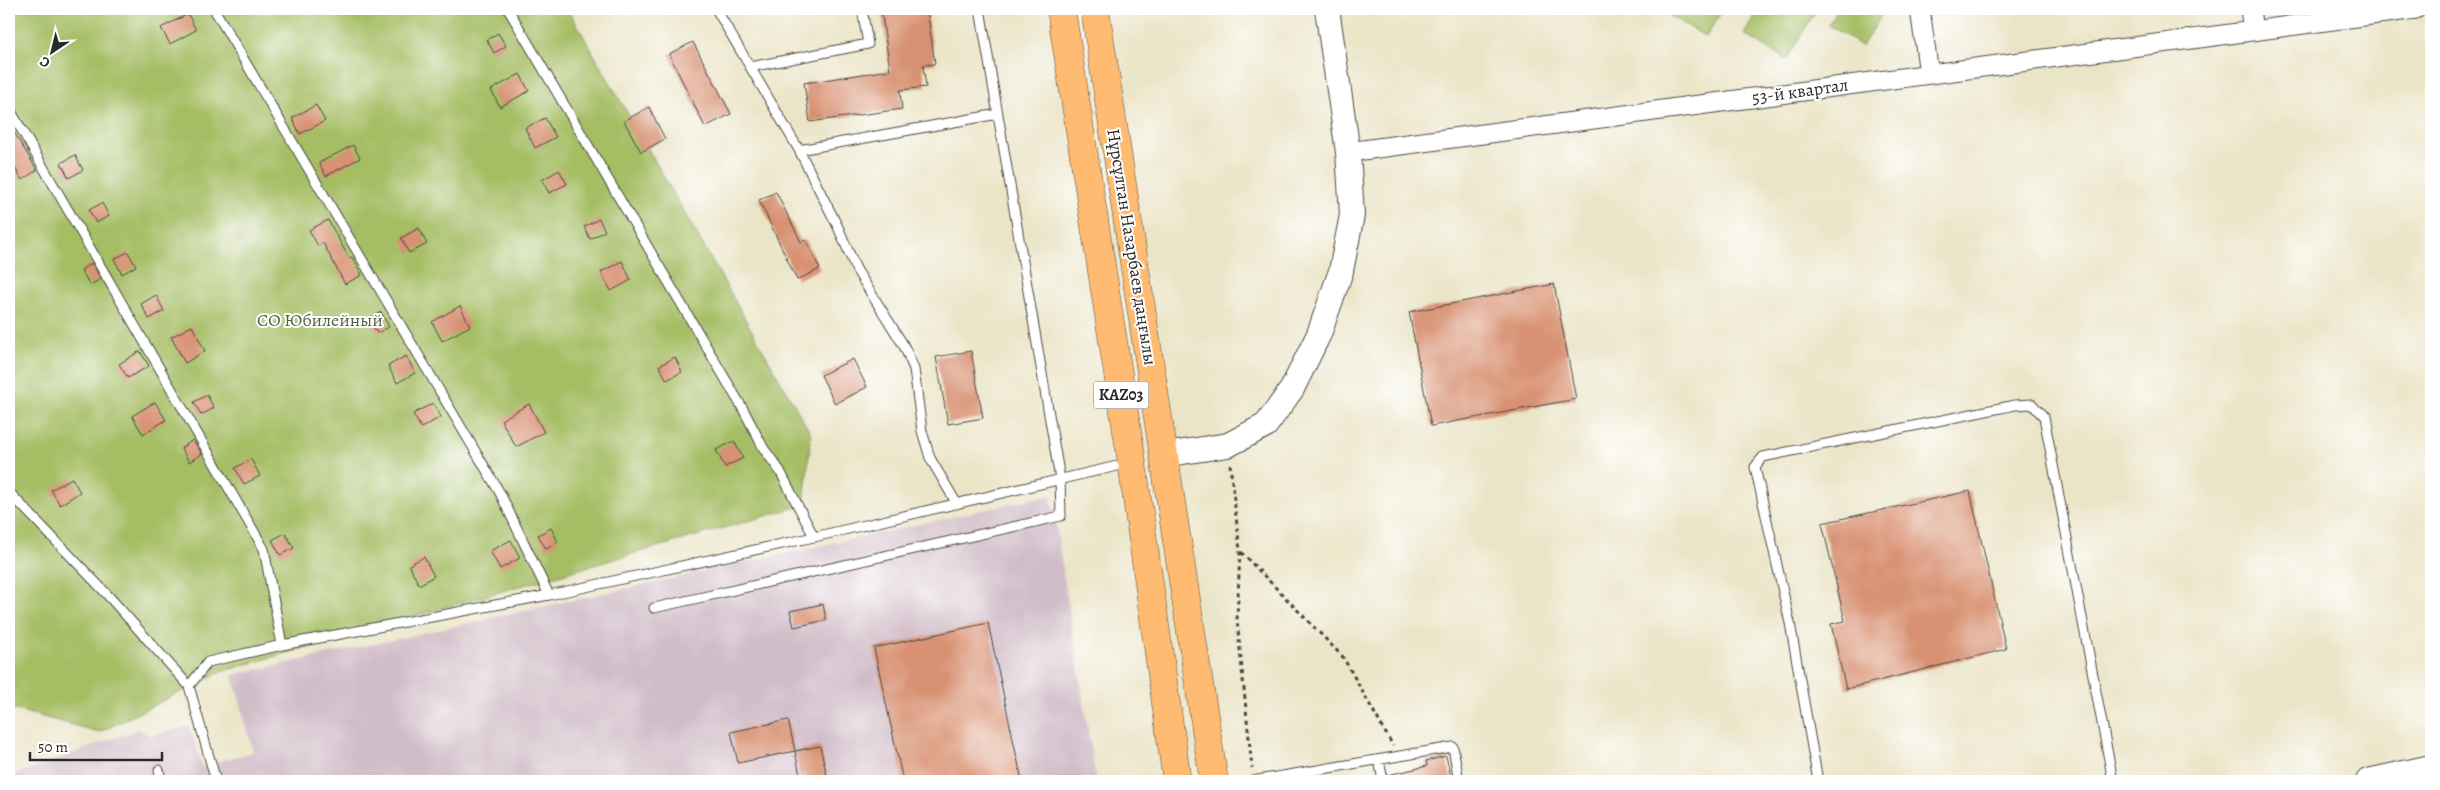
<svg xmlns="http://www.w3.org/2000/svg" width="2440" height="790" viewBox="0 0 2440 790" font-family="Alegreya,serif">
	<rect width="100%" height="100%" fill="#fff"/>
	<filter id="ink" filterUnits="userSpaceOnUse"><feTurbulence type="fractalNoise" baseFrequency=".02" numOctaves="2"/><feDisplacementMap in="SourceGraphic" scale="10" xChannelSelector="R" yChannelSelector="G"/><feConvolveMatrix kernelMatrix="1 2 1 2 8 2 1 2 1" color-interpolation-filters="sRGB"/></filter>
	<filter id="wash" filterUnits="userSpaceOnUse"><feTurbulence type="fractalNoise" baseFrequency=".0096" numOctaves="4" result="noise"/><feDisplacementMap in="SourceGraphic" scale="20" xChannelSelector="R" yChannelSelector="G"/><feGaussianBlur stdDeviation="1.12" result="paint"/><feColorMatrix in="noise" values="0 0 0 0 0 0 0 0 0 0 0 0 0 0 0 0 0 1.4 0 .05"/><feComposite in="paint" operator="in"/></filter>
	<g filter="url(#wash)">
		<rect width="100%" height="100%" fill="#ebe5c8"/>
		<path fill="#d1bdc8" d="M 1051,495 L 1096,781 L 9,781 L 9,777 L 139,729 L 150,736 L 189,726 L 202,766 L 253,752 L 233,675 Z"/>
		<path fill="#a5bd63" stroke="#687447" d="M 9,9 L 568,9 L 811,434 L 804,505 L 223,671 L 100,732 L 9,708 Z
			M 1658,9 L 1723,9 L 1706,37 Z
			M 1759,9 L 1817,9 L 1786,60 L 1744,34 Z
			M 1837,9 L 1886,9 L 1862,46 L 1828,25 Z"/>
		<g id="blocks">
			<path fill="#d89172" d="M 881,9 L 927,9 L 935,64 L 923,65 L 926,87 L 900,90 L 902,109 L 810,122 L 804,83 L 890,70 Z
				M 188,14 L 196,30 L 170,44 L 161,28 Z
				M 498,33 L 506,46 L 494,53 L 487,40 Z
				M 693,42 L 731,114 L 705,127 L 669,54 Z
				M 520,74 L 529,91 L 500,107 L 491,90 Z
				M 316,105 L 325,121 L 300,134 L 292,118 Z
				M 649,107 L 665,139 L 641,152 L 624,121 Z
				M 545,118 L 556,137 L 535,148 L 525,128 Z
				M 9,124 L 37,170 L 22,180 L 12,163 L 9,163 Z
				M 353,145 L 360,158 L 326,176 L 319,163 Z
				M 75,155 L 83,170 L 69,178 L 61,163 Z
				M 559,170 L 567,184 L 549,193 L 542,180 Z
				M 776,192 L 801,242 L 806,240 L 820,269 L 797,280 L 759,200 Z
				M 102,203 L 109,216 L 96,223 L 89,210 Z
				M 599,219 L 605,231 L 590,239 L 584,227 Z
				M 328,220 L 349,258 L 352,257 L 362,275 L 345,284 L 323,243 L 318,246 L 309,230 Z
				M 419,228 L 427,244 L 409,253 L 401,238 Z
				M 128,252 L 136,266 L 122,274 L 114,259 Z
				M 622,261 L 631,280 L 611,291 L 601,272 Z
				M 92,263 L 101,279 L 90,285 L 81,270 Z
				M 1554,284 L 1576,399 L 1431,426 L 1409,312 Z
				M 156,295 L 164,311 L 149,319 L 141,304 Z
				M 460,306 L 470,326 L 442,341 L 432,322 Z
				M 381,312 L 389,327 L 377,333 L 369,319 Z
				M 192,326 L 205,351 L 185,363 L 171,337 Z
				M 140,351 L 149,366 L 128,378 L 119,364 Z
				M 971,351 L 983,418 L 948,424 L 936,357 Z
				M 406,356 L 415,373 L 397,383 L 388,366 Z
				M 675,357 L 682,372 L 667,380 L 659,366 Z
				M 853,359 L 867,387 L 835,404 L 821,375 Z
				M 207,395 L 214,408 L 201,415 L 194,402 Z
				M 155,402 L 166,420 L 143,434 L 132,416 Z
				M 433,403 L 441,417 L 421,428 L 413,414 Z
				M 529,404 L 544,432 L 516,447 L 501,420 Z
				M 193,440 L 202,454 L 189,462 L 181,448 Z
				M 734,441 L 743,458 L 725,467 L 716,450 Z
				M 251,459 L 260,476 L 244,484 L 235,468 Z
				M 72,478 L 80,492 L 60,505 L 51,490 Z
				M 1970,491 L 2006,649 L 1846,689 L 1831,624 L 1845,621 L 1822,523 Z
				M 551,528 L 558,542 L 546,549 L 538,535 Z
				M 285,533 L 294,548 L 280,555 L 272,540 Z
				M 511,540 L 520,558 L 500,569 L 490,551 Z
				M 424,557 L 434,576 L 419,585 L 409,565 Z
				M 823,604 L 826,620 L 794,627 L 790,611 Z
				M 988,623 L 1022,781 L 903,781 L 874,648 Z
				M 788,720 L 795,751 L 738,763 L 731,732 Z
				M 820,746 L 827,776 L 807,780 L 806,774 L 800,775 L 795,751 Z
				M 1446,756 L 1452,781 L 1389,781 L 1388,775 L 1427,766 L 1426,761 Z"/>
		</g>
	</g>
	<g filter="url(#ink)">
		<use href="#blocks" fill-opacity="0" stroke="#484743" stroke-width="1"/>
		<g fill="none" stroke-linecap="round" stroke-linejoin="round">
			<defs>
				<path id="service" d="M 214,9 L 500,493 L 549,595
					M 508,9 L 743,409 L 764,449 L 780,471 L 814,537
					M 716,9 L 799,150 L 838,227 L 856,269 L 904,346 L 914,369 L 922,431 L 930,458 L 957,504
					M 750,67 L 868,44 L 862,9
					M 9,108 L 264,549 L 282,645
					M 799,150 L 998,114
					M 9,492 L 104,591 L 189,686
					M 654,608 L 1061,516 L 1060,479 L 980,9
					M 1379,760 L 1383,781
					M 159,770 L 161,781
					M 216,781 L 189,686 L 208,662 L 282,645 L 549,595 L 814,537 L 1130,463
					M 1252,781 L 1453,747 L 1459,781
					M 1818,781 L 1790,623 L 1755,467 L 1763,457 L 2015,405 L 2032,404 L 2044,417 L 2113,781"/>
				<path id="minor" d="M 1920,9 L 1929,74
					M 2250,9 L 2253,31
					M 1348,152 L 2416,9"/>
				<path id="tertiary" d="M 1164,455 L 1228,445 L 1266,425 L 1292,389 L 1319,334 L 1341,271 L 1352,215 L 1348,152 L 1327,9
					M 2368,781 L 2431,767"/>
				<path id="primary" d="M 1061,9 L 1132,463 L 1177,781
					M 1095,9 L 1214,781"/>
			</defs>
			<use href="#service" stroke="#484743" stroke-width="11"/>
			<use href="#minor" stroke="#484743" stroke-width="21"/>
			<use href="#tertiary" stroke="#484743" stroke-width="26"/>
			<use href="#primary" stroke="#484743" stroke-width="29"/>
			<path stroke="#484743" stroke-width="3" stroke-dasharray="4 4" stroke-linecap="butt" d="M 1230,464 L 1240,551 L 1237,620 L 1252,768
				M 1241,552 L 1343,657 L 1393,746"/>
			<use href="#service" stroke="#fff" stroke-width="9"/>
			<use href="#minor" stroke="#fff" stroke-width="19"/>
			<use href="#tertiary" stroke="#fff" stroke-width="24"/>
			<use href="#primary" stroke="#ffbb71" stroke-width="28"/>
		</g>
	</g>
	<g text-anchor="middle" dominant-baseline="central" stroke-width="4" stroke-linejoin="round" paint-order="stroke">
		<rect fill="#fff" stroke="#6b6b6b" stroke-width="1" x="1093.5" y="381.5" width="55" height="27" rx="4"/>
		<g font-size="16" font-weight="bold" fill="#2b2b2b">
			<text x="1121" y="395">KАZ03</text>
		</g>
		<g font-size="18" fill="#2b2b2b" stroke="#fff">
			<text transform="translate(1800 91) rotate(-8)">53-й квартал</text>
			<text transform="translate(1132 247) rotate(81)">Нұрсұлтан Назарбаев даңғылы</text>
		</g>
		<g font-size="18" fill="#565e3f" stroke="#fff">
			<text x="320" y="320">СО Юбилейный</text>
		</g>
	</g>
	<rect width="2440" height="790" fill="none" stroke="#fff" stroke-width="30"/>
	<g transform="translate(52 52) rotate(215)" stroke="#ffffff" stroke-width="4" paint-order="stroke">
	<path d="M0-4L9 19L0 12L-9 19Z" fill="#2b2b2b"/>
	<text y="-8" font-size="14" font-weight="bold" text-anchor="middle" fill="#2b2b2b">С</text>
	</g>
	<path d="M30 752v8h132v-8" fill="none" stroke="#2b2b2b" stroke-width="2.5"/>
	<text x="38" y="752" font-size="15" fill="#2b2b2b" stroke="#ffffff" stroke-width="4" paint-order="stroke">50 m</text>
</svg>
